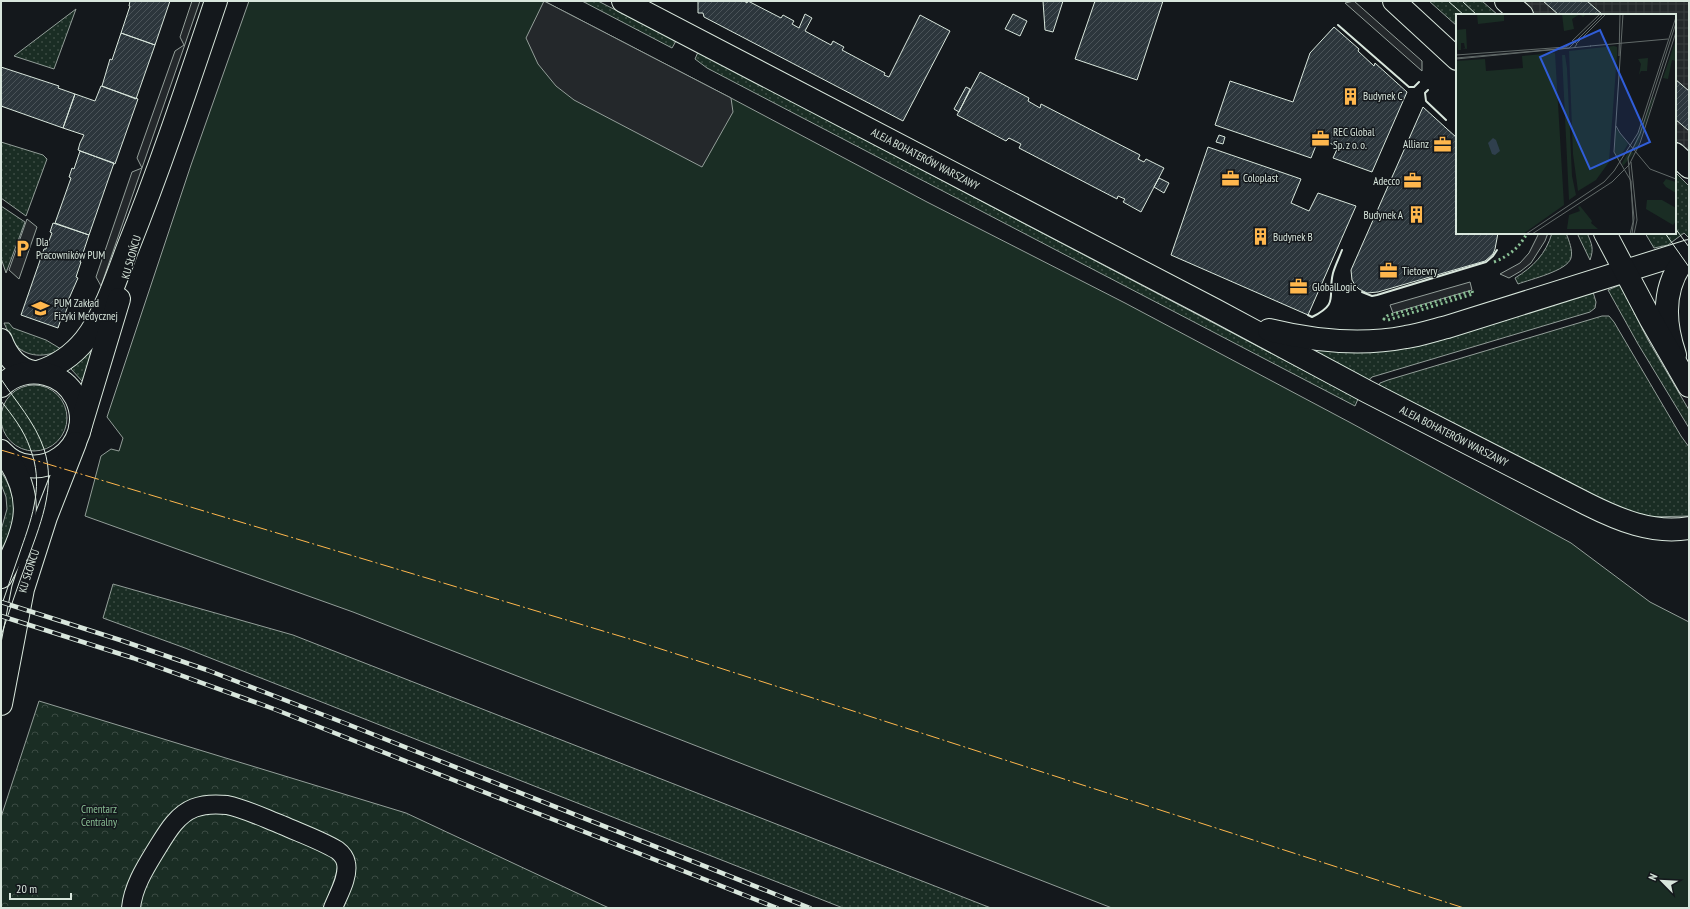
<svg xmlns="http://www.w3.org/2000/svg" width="1690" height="909" viewBox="0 0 1690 909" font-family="'PT Sans Narrow',sans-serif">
	<defs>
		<pattern id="grass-dots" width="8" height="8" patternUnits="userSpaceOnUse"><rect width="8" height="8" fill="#1a2d24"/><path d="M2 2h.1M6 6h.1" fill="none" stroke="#3b4b43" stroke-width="1.8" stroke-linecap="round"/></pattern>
		<pattern id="park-crowns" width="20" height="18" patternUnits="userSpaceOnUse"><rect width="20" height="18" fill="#1a2d24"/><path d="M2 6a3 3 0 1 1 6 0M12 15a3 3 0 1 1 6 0" fill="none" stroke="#3b4b43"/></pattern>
		<pattern id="plaza-grid" width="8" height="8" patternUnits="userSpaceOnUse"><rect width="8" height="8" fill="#24282b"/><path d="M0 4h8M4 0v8" fill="none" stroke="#393d3f"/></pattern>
		<pattern id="building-hatch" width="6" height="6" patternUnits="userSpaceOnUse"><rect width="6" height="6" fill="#2c363c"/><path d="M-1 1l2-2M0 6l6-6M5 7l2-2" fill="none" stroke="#4a5358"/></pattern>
	</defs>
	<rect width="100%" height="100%" fill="#14181c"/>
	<path fill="url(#grass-dots)" stroke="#939e99" d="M 582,1 L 598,1 L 676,41 L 672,48 Z
		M 1429,1 L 1482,1 L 1498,15 L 1457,15 L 1457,26 Z
		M 76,9 L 54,69 L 14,56 Z
		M 698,52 L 1358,399 L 1355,406 L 707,68 L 695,59 Z
		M 1,142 L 43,155 L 47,159 L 26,216 L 1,198 Z
		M 1675,172 L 1689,186 L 1689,238 L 1684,233 L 1668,245 L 1654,248 L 1645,233 L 1675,233 Z
		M 1,206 L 25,222 L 6,273 L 1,258 Z
		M 1552,233 L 1566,233 C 1569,241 1573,250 1571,258 C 1567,271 1531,279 1518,284 L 1515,278 C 1533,267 1546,254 1552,233 Z
		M 1577,233 L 1587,233 C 1592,244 1594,249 1590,260 Z
		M 1620,285 L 1648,340 L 1689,410 L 1689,428 L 1638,344 L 1608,290 Z
		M 1593,292 L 1596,302 L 1595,308 L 1590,312 L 1372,377 L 1366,384 L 1307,347 Z
		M 1602,316 L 1609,316 L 1614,322 L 1681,436 L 1689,447 L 1689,516 L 1650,517 L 1628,513 L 1552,473 L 1463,432 L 1377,389 L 1380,383 L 1388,380 Z
		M 4,323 L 9,323 L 13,328 L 46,340 L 61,349 C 47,358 25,358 14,343 C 10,337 7,329 4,323 Z
		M 95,344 L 83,381 L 82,381 L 71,369 Z
		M1 418a33 33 0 1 1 66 0a33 33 0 1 1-66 0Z
		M 1,472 C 12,487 17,508 13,526 C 12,536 5,546 1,555 L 1,530 L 7,509 L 6,497 L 1,484 Z
		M 113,584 L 293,635 L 991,908 L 843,908 L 185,648 L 103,618 Z"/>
	<path fill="url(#park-crowns)" stroke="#939e99" d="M 39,701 L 406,813 L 609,908 L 1,908 L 1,817 Z"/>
	<path fill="#1a2d24" stroke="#939e99" d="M 249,1 L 544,1 L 731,98 L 927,202 L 1125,303 L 1351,423 L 1571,543 L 1650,602 L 1689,622 L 1689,908 L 1112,908 L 353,612 L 85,516 L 101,456 L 111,449 L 119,451 L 123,438 L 107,417 L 191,165 Z"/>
	<path fill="#24282b" stroke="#939e99" d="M 192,1 L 200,1 L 101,286 L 96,277 L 132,172 L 142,168 L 137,158 L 175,51 L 184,45 L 180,37 Z
		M 544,1 L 731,98 L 733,112 L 702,167 L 574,100 L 556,86 L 538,64 L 526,38 Z
		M 1354,1 L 1422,61 L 1422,71 L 1345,3 Z
		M 27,219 L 37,227 L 19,279 L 9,270 Z
		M 1539,233 L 1548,233 L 1545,241 L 1531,263 L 1521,271 L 1509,278 L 1500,274 L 1520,263 L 1529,253 Z
		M 1470,282 L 1472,290 L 1393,313 L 1390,305 Z"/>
	<path fill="url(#plaza-grid)" stroke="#939e99" d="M 1520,1 L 1689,1 L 1689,154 L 1675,140 L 1675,15 L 1536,15 Z"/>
	<path fill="url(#building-hatch)" stroke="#d8e6dc" d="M 130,1 L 170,1 L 155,45 L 121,33 L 130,6 L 129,6 Z
		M 698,1 L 744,1 L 747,3 L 748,1 L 781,18 L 783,15 L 794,21 L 792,24 L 799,28 L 805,14 L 812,18 L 805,31 L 831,45 L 833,41 L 844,47 L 842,50 L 885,73 L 884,75 L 889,77 L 920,15 L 950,31 L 903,121 L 704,17 L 703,13 L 698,13 Z
		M 1043,1 L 1063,1 L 1053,32 L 1045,30 Z
		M 1095,1 L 1163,1 L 1137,80 L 1075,59 Z
		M 1543,1 L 1587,1 L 1603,15 L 1559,15 Z
		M 1013,14 L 1027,21 L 1020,36 L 1005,29 Z
		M 1334,27 L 1359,49 L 1358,51 L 1374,66 L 1375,63 L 1407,92 L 1372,172 L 1333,158 L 1338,147 L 1319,138 L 1311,158 L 1215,125 L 1230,81 L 1293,102 L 1310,53 Z
		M 121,33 L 155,45 L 136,99 L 102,86 L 110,59 L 112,60 Z
		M 1,67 L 59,86 L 58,88 L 75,94 L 63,128 L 1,106 Z
		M 980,72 L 1029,98 L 1028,101 L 1040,108 L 1041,104 L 1140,155 L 1138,159 L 1144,162 L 1146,159 L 1164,168 L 1141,212 L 1123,202 L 1125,199 L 1118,196 L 1117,199 L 1019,148 L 1021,144 L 1009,138 L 1006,141 L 957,115 Z
		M 1675,79 L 1689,91 L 1689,131 L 1675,119 Z
		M 101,86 L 138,99 L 115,164 L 78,150 L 80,143 L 84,135 L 63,128 L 75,94 L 95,101 Z
		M 966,87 L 970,89 L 959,112 L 954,109 Z
		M 1423,107 L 1457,138 L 1457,233 L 1498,233 L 1495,249 L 1493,254 L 1485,261 L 1378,292 L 1367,293 L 1359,289 L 1355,285 L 1352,280 L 1351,270 Z
		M 1219,135 L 1225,137 L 1223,144 L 1216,142 Z
		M 1208,147 L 1301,179 L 1291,203 L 1309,211 L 1318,193 L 1356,206 L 1308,315 L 1171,255 Z
		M 80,151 L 114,163 L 89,235 L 55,223 L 71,178 L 69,177 L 72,168 L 74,169 Z
		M 1159,178 L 1169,183 L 1164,193 L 1154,187 Z
		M 53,223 L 89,235 L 80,262 L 81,262 L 76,277 L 78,278 L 67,303 L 69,303 L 65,314 L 63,313 L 58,328 L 21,315 L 44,249 L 46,249 L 52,233 L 50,232 Z"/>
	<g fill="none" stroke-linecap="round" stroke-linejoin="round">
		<defs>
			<path id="street" d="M 131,908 C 133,887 145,868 156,850 C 166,834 176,815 194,808 C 204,804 217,804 227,805 C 246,809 264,818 282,825 C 300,833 320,840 337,850 C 341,853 345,857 346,863 C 349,877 338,895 333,908"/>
			<g id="secondary">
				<path id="s1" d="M 623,1 L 1215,310 L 1368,392 L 1587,504 C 1619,520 1652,534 1689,528"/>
				<path d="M 1269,330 C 1314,341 1360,346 1406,337 C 1420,335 1434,330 1447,327 L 1689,251"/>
				<path d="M 1,340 C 7,356 17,369 34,372"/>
				<path d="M 1675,355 C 1663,320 1662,283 1689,254"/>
			</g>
			<g id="primary">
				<path d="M 1394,1 L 1457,59"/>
				<path d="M 1506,1 L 1522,15"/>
				<path d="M 1675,154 L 1689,167"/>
				<path d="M 1605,233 L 1651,320 L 1689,386"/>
				<path d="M 38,372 C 57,366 72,356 85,340 C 104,316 116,279 127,250 C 160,168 188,84 216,1"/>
				<path d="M 1,386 C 13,374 30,370 46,374 C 59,377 70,386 76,398 C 99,446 37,491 1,451"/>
				<path d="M 80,428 L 119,299"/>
				<path d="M 1,577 C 24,533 38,503 7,457"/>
				<path id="s2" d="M 1,704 L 23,589 L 46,517 L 75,443"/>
			</g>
		</defs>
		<use href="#street" stroke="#d8e6dc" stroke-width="20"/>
		<use href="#secondary" stroke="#d8e6dc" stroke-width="24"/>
		<use href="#primary" stroke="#d8e6dc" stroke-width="24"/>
		<use href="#street" stroke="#14181c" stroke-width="18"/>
		<use href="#secondary" stroke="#14181c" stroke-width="22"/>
		<use href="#primary" stroke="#14181c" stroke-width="22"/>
		<path stroke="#d8e6dc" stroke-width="1" d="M 1448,1 L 1464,15
			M 1462,1 L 1477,15
			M 1675,228 L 1689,247
			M 1665,233 L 1689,267
			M 1,379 C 16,402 35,422 44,449 C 57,488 39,527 26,564 C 17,588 9,612 1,636
			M 1,401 C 12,415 24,430 30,448 C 44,483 33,515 21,549 C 14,568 8,588 1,607"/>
		<defs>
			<path id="rail" d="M 1,602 L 120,640 L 207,670 L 347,724 L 810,908
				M 1,616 L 133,658 L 274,709 L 777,908"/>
		</defs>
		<use href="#rail" stroke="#d8e6dc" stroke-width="4.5"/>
		<use href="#rail" stroke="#14181c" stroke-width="3" stroke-dasharray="9" stroke-linecap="butt"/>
		<path stroke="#8ac095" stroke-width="3" stroke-dasharray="2 3" stroke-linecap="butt" d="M 1494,262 C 1509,256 1520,247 1527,233
			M 1472,291 L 1473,294 L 1388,320 L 1384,319 L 1387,316 Z"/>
		<path stroke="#d8e6dc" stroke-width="2" d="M 1338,25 L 1409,87 L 1414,87 L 1419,82
			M 1428,90 L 1425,93 L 1426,101 L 1446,120
			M 1362,292 L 1372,296 L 1377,295 L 1486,262 L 1493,256 L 1497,250
			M 1308,315 L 1312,317 C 1340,303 1327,297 1333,273 C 1335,266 1339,258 1342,250"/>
		<path stroke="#ffb74d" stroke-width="1" stroke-dasharray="14 3 2 3" stroke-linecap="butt" d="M 1,450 L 633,640 L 1464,908"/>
	</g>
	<defs>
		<symbol id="building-bare" viewBox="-9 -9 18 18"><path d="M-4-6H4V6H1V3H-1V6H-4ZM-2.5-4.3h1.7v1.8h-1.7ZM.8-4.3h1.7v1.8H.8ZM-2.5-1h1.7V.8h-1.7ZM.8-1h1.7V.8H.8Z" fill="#ffb74d" stroke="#14181c" stroke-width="2.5" paint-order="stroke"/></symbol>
		<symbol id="office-bare" viewBox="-9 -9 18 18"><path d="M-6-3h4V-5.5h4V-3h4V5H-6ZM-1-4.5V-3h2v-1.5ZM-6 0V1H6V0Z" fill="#ffb74d" stroke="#14181c" stroke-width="2.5" paint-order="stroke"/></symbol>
		<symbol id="parking-bare" viewBox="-9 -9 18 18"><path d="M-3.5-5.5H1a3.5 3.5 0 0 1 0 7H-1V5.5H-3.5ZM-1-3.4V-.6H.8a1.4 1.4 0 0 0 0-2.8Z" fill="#ffb74d" stroke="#14181c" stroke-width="2.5" paint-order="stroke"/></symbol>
		<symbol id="university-bare" viewBox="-9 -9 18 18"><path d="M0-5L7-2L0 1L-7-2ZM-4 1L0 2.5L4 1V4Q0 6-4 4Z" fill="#ffb74d" stroke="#14181c" stroke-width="2.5" paint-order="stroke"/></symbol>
	</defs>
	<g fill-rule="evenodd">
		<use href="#building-bare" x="1338" y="84" width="25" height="25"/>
		<use href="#office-bare" x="1308" y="126" width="25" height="25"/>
		<use href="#office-bare" x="1430" y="132" width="25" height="25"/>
		<use href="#office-bare" x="1218" y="166" width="25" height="25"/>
		<use href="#office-bare" x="1400" y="168" width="25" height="25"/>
		<use href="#building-bare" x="1404" y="202" width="25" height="25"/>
		<use href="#building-bare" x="1248" y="224" width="25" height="25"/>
		<use href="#parking-bare" x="10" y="236" width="25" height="25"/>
		<use href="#office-bare" x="1376" y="258" width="25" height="25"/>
		<use href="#office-bare" x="1286" y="274" width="25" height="25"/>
		<use href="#university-bare" x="28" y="296" width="25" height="25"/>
	</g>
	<g text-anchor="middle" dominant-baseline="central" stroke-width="3" stroke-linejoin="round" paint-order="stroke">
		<g font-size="11" fill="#d8e6dc" stroke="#14181c" text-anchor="start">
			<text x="1363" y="96">Budynek C</text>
			<text x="1333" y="132">REC Global<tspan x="1333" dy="13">Sp. z o. o.</tspan></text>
			<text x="1429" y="144" text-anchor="end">Allianz</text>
			<text x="1243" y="178">Coloplast</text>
			<text x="1400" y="181" text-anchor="end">Adecco</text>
			<text x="1403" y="215" text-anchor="end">Budynek A</text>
			<text x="1273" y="237">Budynek B</text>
			<text x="36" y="242">Dla<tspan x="36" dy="13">Pracowników PUM</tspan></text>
			<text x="1402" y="271">Tietoevry</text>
			<text x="1312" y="287">GlobalLogic</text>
			<text x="54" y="303">PUM Zakład<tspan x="54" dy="13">Fizyki Medycznej</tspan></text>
		</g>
		<g font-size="11" fill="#d8e6dc" stroke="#14181c">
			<text stroke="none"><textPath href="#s1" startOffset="341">ALEJA BOHATERÓW WARSZAWY</textPath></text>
			<text transform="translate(131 257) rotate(-74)">KU SŁOŃCU</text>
			<text stroke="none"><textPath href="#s1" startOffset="938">ALEJA BOHATERÓW WARSZAWY</textPath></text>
			<text stroke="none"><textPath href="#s2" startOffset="136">KU SŁOŃCU</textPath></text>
		</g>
		<g font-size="11" fill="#8ac095" stroke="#14181c">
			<text x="99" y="809">Cmentarz<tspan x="99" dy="13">Centralny</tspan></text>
		</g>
	</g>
	<g transform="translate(1456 14)">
		<rect width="220" height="220" fill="#14181c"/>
		<path d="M 10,15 L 11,35 L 6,34 L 9,34 L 8,29 L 5,29 L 5,36 L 2,36 L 0,16 ZM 220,25 L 220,47 L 216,46 L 212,65 L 207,64 ZM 106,41 L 109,41 L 111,54 L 116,162 L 120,181 L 113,186 ZM 192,44 L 191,57 L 185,57 L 183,61 L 185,50 L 182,45 ZM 197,83 L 198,84 L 180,137 L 177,133 ZM 159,113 L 172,130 L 162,146 L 159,140 ZM 173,137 L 178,139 L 167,152 L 166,149 Z" fill="#1a2d24"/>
		<path d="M 99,39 L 108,191 L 67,220 L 0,220 L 0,47 L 29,45 L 30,57 L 67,54 L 66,42 Z" fill="#1a2d24"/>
		<path d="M 21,0 L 48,0 L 48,7 L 22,10 ZM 106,0 L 130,0 L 127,3 L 124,0 L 116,5 L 118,15 L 108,17 ZM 158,32 L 161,33 L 161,41 L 153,148 L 140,166 L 122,177 L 117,140 L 113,37 ZM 210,165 L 220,168 L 220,179 L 210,173 L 207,169 ZM 191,186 L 206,186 L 220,194 L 220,207 L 217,211 L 190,195 ZM 124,192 L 136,207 L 135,209 L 142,215 L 111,215 L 113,201 L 124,197 L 122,193 Z" fill="#1a2d24"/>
		<path d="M 37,124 L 40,126 L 44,137 L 39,141 L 36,140 L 32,129 Z" fill="#2f3f4d"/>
		<path fill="none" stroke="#626a69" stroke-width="1" d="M 167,0 L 158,138 L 175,167 L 177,208 L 174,220M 116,27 L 144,0M 121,29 L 150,0M 134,32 L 212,25M 0,41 L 110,33 L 118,27 L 121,30 L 118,34M 163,42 L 164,0M 0,44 L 113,34 L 147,0M 0,45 L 135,32M 160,112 L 164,119 L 194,155 L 220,165M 175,148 L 181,206 L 178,220M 70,220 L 148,168 L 158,157 L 182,119 L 220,3M 76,220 L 156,168 L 173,151 L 184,129 L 220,18M 176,220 L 178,204 L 172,144 L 184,120 L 220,9"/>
		<path fill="#305dd8" fill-opacity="0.15" stroke="#305dd8" stroke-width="2" d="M 144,16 L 194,128 L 134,155 L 84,43 Z"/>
		<rect width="220" height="220" fill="none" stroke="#d8e6dc" stroke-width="2"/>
	</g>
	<rect width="1690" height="909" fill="none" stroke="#d8e6dc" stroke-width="4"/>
	<g transform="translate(1662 881) rotate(294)" stroke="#14181c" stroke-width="3" paint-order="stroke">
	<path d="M0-3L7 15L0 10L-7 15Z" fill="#d8e6dc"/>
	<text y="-6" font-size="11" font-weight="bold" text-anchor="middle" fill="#d8e6dc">N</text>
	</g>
	<path d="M10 893v6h61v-6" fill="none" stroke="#d8e6dc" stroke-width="2"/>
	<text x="16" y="893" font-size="12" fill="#d8e6dc" stroke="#14181c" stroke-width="3" paint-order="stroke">20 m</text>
</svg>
